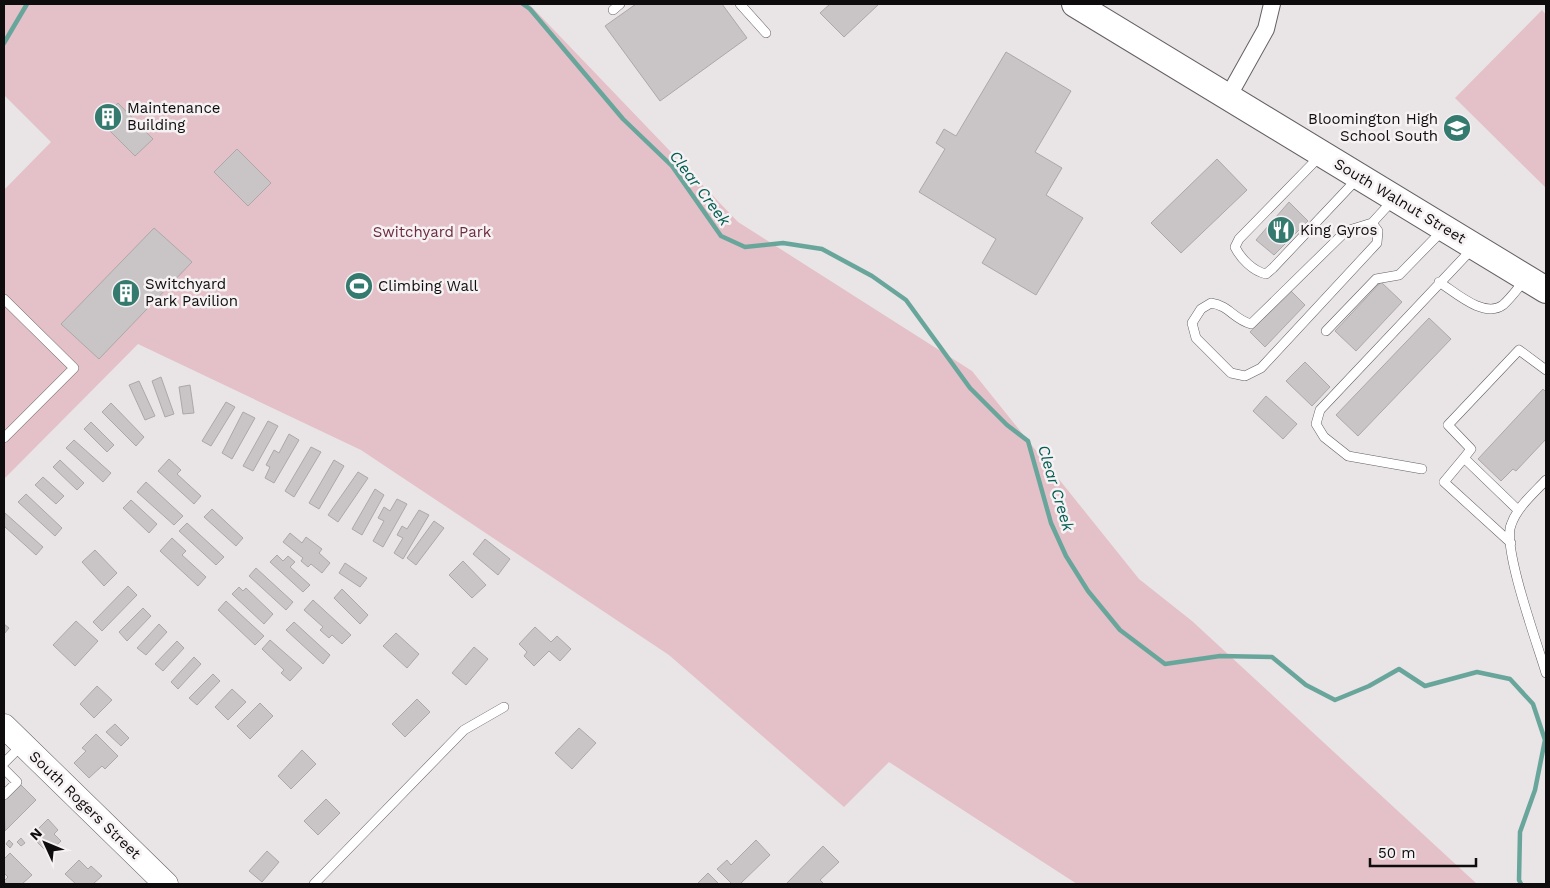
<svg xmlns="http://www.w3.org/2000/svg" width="1550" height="888" viewBox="0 0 1550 888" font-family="'Work Sans',sans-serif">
	<rect width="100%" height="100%" fill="#e9e4e5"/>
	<path fill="#e4c0c8" d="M 4,4 L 529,4 L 738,222 L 972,371 L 1139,579 L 1192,621 L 1477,884 L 1077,884 L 889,762 L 844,807 L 669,655 L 361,450 L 138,344 L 4,479 L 4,190 L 51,142 L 4,95 Z
		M 1542,10 L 1546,15 L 1546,188 L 1455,98 Z"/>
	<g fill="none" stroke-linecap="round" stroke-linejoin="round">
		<path stroke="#68a69b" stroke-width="4.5" d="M 523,4 L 530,9 L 623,119 L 672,166 L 721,236 L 745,247 L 783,243 L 822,249 L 872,276 L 906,300 L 970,388 L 1007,425 L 1028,441 L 1051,523 L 1066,556 L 1088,591 L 1120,630 L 1165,664 L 1220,656 L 1272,657 L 1306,685 L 1335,700 L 1369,686 L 1399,669 L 1425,686 L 1477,672 L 1510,679 L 1533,704 L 1545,740 L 1535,790 L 1520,832 L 1519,880 L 1521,884
			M 4,43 L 27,4"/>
	</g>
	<path fill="#c9c4c5" stroke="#aca8a9" d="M 636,4 L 722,4 L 747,38 L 660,101 L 605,26 Z
		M 830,4 L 879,4 L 844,37 L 820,13 Z
		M 1006,52 L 1071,91 L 1035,152 L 1062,168 L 1046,195 L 1083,218 L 1036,295 L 982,263 L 996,239 L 919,192 L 945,149 L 936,143 L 944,129 L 956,136 Z
		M 112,103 L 121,113 L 104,129 L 94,120 Z
		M 118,103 L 153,139 L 135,156 L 100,121 Z
		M 237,149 L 271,183 L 248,206 L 214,172 Z
		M 1217,159 L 1247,190 L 1181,253 L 1151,223 Z
		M 1289,202 L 1308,221 L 1274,255 L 1256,240 Z
		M 154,228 L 192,262 L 99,359 L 61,324 Z
		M 1381,282 L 1402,302 L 1356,351 L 1335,331 Z
		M 1290,290 L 1305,305 L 1265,347 L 1250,332 Z
		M 1429,318 L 1451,339 L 1358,436 L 1336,415 Z
		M 1305,362 L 1330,387 L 1312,406 L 1286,381 Z
		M 161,377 L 174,414 L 165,417 L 152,381 Z
		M 139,381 L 155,416 L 145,420 L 129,385 Z
		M 190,385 L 194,413 L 183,414 L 179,387 Z
		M 1543,389 L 1546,392 L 1546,439 L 1516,471 L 1513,469 L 1501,481 L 1478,459 Z
		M 1266,396 L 1297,424 L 1283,439 L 1253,411 Z
		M 226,402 L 235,407 L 211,446 L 202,441 Z
		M 111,403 L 144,437 L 136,446 L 102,412 Z
		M 243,412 L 255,418 L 232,459 L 222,453 Z
		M 268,421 L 278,426 L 253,471 L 243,466 Z
		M 91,422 L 114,445 L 107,452 L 84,429 Z
		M 289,434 L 299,440 L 274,483 L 265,478 L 270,467 L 266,465 L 274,450 L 279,453 Z
		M 74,440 L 111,473 L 103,482 L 66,448 Z
		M 311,447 L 321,452 L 294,497 L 285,491 Z
		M 169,459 L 181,470 L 177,474 L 201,496 L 194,504 L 158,471 Z
		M 60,460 L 84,483 L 77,490 L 53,467 Z
		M 334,460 L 344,466 L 319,509 L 309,503 Z
		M 358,472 L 368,478 L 338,522 L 328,515 Z
		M 43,477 L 64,496 L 56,504 L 35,485 Z
		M 146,482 L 183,516 L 174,525 L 137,492 Z
		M 375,489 L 384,495 L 362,535 L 352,529 Z
		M 26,494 L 62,528 L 55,536 L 18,502 Z
		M 397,499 L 407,504 L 383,547 L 373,541 L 384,521 L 378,518 L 384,507 L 390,511 Z
		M 131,500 L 157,524 L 149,533 L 123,508 Z
		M 212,509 L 243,538 L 236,546 L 204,517 Z
		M 419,510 L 429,515 L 403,559 L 394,553 L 403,538 L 397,535 L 402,526 L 407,529 Z
		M 5,513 L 43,547 L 36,555 L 4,526 Z
		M 434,521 L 444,528 L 416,565 L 407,558 Z
		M 187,523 L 224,557 L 216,565 L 179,531 Z
		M 290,533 L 302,543 L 306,537 L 322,549 L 319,553 L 330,563 L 322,573 L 311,564 L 308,567 L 301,561 L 303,558 L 283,542 Z
		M 172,538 L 186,551 L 182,555 L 206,577 L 198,586 L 160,551 Z
		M 485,539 L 510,559 L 498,575 L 473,554 Z
		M 95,550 L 117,573 L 104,586 L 82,562 Z
		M 277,555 L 283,561 L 288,556 L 295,562 L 290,567 L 310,585 L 303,592 L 270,562 Z
		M 463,561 L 486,585 L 472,598 L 449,575 Z
		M 345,563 L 367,578 L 360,587 L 339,573 Z
		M 256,568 L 293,602 L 286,610 L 249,576 Z
		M 128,586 L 137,595 L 102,631 L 93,622 Z
		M 239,587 L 243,591 L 246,588 L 273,614 L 264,624 L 232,594 Z
		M 342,589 L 368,615 L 360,624 L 334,598 Z
		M 313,600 L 351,635 L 342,644 L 332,635 L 329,638 L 320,630 L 323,627 L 304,610 Z
		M 226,601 L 264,636 L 255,645 L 218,610 Z
		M 143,608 L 151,616 L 127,641 L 119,632 Z
		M 76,621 L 98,641 L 75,666 L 53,645 Z
		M 294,622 L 330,655 L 323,664 L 286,630 Z
		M 4,624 L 9,628 L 4,634 Z
		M 159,624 L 167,632 L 146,655 L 137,648 Z
		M 535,627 L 551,642 L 557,636 L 571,649 L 560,661 L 549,651 L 534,666 L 524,656 L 527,652 L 519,644 Z
		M 396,633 L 419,654 L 407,668 L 383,646 Z
		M 270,640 L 302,668 L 290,681 L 281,673 L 284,670 L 262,649 Z
		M 177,641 L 184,648 L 163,671 L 155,664 Z
		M 474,647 L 488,659 L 466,685 L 452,673 Z
		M 194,657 L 201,664 L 178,689 L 171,682 Z
		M 213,674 L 220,681 L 197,705 L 189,698 Z
		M 97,686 L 112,700 L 94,718 L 80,704 Z
		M 232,689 L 246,702 L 228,720 L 215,707 Z
		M 417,699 L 430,712 L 405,737 L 392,724 Z
		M 260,703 L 273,716 L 250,739 L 237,726 Z
		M 115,724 L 129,738 L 121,746 L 106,732 Z
		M 579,728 L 596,743 L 572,769 L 555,753 Z
		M 96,734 L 118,756 L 105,769 L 102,766 L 89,778 L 74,763 L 86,751 L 82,748 Z
		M 302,750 L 316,764 L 291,789 L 278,776 Z
		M 20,784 L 36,800 L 5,831 L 4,801 Z
		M 326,799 L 340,813 L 318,835 L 304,821 Z
		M 48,819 L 58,830 L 54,834 L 61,841 L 48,853 L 31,836 Z
		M 21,838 L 25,843 L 21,846 L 17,842 Z
		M 9,840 L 13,844 L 10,848 L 6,844 Z
		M 756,840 L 770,855 L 740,884 L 732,884 L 717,869 L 727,860 L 731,865 Z
		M 823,846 L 839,862 L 820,880 L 824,884 L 786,884 Z
		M 267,851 L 279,862 L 262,882 L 249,871 Z
		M 10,853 L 32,875 L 22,884 L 7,884 L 4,881 L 8,877 L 4,873 L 4,859 Z
		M 79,860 L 88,869 L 91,866 L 102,876 L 93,884 L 76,884 L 65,874 Z
		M 708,873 L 719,884 L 697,884 Z"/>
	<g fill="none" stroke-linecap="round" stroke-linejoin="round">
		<defs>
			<path id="lane" d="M 740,4 L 766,33
				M 613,10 L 620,4
				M 1320,156 L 1239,239 L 1235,247 C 1241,259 1253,271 1266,274 L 1273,268 L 1357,179
				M 1372,223 L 1378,231 L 1377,243 L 1261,368 L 1245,376 L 1231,373 L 1196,338 L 1192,323 L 1201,309 L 1211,303 C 1230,306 1233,319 1251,324 L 1346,231 L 1372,223 L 1393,200
				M 1439,282 C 1455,292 1484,319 1503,305 C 1511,298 1518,288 1524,281
				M 4,299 L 74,368 L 4,438
				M 1326,331 L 1376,279 L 1399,275 L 1443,230
				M 1464,458 L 1444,482 L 1511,543
				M 1422,469 L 1348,456 L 1324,437 L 1316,424 L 1320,410 L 1473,248
				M 1546,480 C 1534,493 1517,507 1511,525 C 1502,547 1538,646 1546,673
				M 1518,510 L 1464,458 L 1471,449 L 1448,425 L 1519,350 L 1546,370
				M 4,763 L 23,744
				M 4,769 L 17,782 L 4,795
				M 314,884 L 464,730 L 504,707"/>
			<path id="street" d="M 1228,97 L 1266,29 L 1272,4"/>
			<path id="secondary" d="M 4,726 L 166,884"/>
			<path id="primary" d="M 1075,4 L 1546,290"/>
		</defs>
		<use href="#lane" stroke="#656061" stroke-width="10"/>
		<use href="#street" stroke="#656061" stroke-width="18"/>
		<use href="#secondary" stroke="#656061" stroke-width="25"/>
		<use href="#primary" stroke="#656061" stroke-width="28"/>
		<use href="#lane" stroke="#fff" stroke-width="9"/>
		<use href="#street" stroke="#fff" stroke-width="16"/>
		<use href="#secondary" stroke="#fff" stroke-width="24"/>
		<use href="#primary" stroke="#fff" stroke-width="26"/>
	</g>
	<defs>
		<symbol id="building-disc" viewBox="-11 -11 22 22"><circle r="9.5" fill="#357a6f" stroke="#f6f1f2"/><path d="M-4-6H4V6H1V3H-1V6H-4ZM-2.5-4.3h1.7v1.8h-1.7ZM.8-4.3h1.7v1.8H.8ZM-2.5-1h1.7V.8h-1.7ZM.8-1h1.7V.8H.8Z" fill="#fff"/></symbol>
		<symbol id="school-disc" viewBox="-11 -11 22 22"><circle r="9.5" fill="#357a6f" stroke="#f6f1f2"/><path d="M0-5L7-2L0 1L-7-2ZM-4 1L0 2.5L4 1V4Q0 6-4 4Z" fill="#fff"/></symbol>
		<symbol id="restaurant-disc" viewBox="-11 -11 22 22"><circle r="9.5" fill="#357a6f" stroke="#f6f1f2"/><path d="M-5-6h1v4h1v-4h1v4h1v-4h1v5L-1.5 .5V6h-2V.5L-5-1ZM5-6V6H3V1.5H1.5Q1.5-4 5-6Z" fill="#fff"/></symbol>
		<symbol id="stadium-disc" viewBox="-11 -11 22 22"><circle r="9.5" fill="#357a6f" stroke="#f6f1f2"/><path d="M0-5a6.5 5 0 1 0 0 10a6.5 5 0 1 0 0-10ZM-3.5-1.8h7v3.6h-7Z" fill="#fff"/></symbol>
	</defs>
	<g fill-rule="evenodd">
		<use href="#building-disc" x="92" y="101" width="32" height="32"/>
		<use href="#school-disc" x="1441" y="112" width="32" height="32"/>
		<use href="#restaurant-disc" x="1265" y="214" width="32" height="32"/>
		<use href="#stadium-disc" x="343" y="270" width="32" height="32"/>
		<use href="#building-disc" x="110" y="277" width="32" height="32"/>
	</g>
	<g text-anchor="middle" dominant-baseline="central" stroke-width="5" stroke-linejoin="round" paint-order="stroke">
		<g font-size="15" fill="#0e0c0d" stroke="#f6f1f2" text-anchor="start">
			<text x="127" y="108">Maintenance<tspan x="127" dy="17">Building</tspan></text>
			<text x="1438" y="119" text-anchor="end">Bloomington High<tspan x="1438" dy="17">School South</tspan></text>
			<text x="1300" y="230">King Gyros</text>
			<text x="145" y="284">Switchyard<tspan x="145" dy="17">Park Pavilion</tspan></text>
			<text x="378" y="286">Climbing Wall</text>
		</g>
		<g font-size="15" fill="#0e0c0d" stroke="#f6f1f2">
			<text transform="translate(1400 201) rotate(31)">South Walnut Street</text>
			<text transform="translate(85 805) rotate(44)">South Rogers Street</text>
		</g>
		<g font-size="15" fill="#6e2c40" stroke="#f6f1f2">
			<text x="432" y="232">Switchyard Park</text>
		</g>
		<g font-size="16" font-style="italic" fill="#015e54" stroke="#f6f1f2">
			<text transform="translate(700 188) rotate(53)">Clear Creek</text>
			<text transform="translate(1056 488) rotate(73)">Clear Creek</text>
		</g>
	</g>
	<rect width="1550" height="888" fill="none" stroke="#0e0c0d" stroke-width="10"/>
	<g transform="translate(45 843) rotate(314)" stroke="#f6f1f2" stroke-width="4" paint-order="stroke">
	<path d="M0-4L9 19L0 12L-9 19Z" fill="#0e0c0d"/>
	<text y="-8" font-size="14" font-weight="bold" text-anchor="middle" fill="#0e0c0d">N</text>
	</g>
	<path d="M1370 858v8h106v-8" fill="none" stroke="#0e0c0d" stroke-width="2.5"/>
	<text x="1378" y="858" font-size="15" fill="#0e0c0d" stroke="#f6f1f2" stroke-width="4" paint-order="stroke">50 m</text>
</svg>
